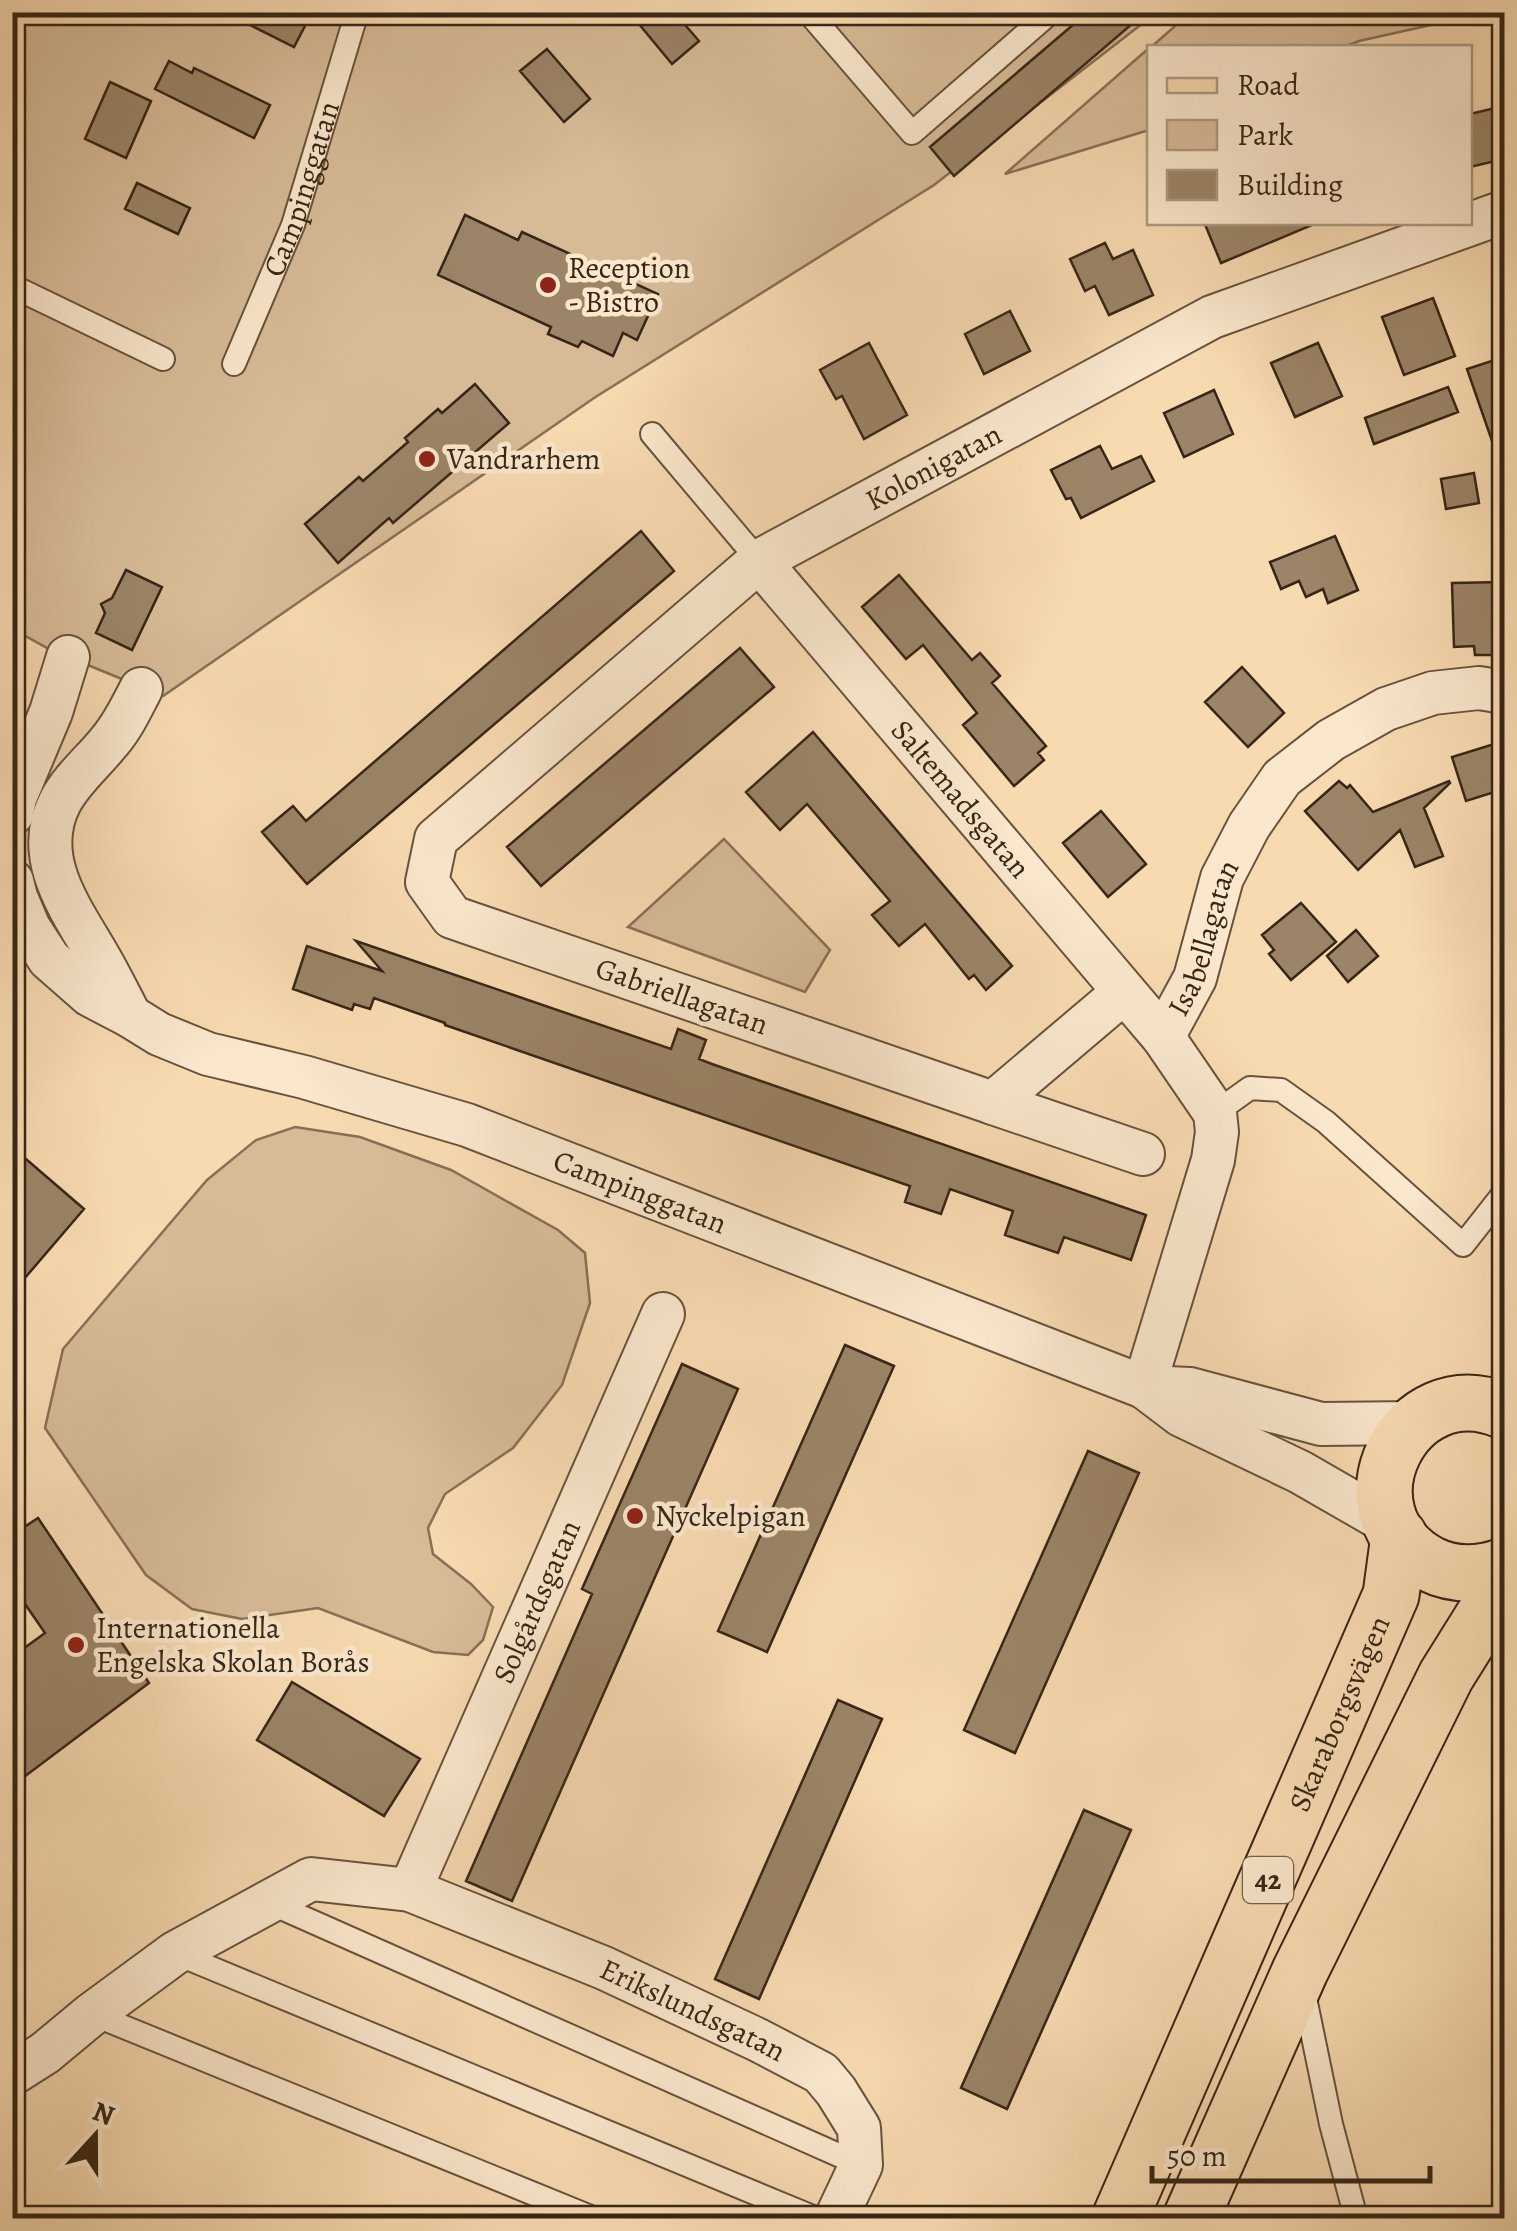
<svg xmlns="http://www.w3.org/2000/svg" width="1517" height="2231" viewBox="0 0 1517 2231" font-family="Alegreya,serif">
	<rect width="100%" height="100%" fill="#f8dab1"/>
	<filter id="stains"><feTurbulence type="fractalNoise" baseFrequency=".002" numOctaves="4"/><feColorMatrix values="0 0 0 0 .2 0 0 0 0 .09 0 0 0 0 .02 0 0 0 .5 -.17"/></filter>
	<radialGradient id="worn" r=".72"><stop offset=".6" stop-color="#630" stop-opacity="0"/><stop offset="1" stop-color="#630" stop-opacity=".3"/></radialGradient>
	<path fill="#d7bb97" stroke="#877056" stroke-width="2.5" d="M 12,13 L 1156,13 L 934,185 L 594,398 L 163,696 L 49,649 L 13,629 Z
		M 1190,13 L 1190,12 L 1485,13 L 1359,41 L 1344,47 L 1150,48 Z
		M 1150,48 L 1149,130 L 1005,174 L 1149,48 Z
		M 724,839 L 830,950 L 805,992 L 628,927 Z
		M 295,1127 L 360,1137 L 451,1170 L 558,1230 L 585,1253 L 590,1303 L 562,1385 L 513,1448 L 445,1494 L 428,1528 L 433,1554 L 471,1584 L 493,1607 L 483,1640 L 468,1655 L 433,1652 L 318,1608 L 242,1619 L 192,1609 L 146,1575 L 45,1428 L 63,1349 L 207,1180 L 256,1140 Z"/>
	<path fill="#9b8467" stroke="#372616" stroke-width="2.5" d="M 224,12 L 288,12 L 307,22 L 294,47 Z
		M 629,12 L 674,12 L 699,41 L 672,64 Z
		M 1088,12 L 1146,12 L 954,176 L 930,147 Z
		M 547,49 L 590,99 L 564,122 L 520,71 Z
		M 169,61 L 192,73 L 194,68 L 270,105 L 254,138 L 155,89 Z
		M 110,82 L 151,101 L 126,158 L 85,139 Z
		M 1495,108 L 1504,146 L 1504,159 L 1470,167 L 1470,114 Z
		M 137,183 L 190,208 L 178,234 L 125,209 Z
		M 465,215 L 518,240 L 522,232 L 658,294 L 637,340 L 623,333 L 613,356 L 582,341 L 578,347 L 548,334 L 551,327 L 438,275 Z
		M 1204,222 L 1317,222 L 1317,223 L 1221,263 Z
		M 1105,243 L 1113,259 L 1133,250 L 1153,295 L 1109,315 L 1095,286 L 1085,291 L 1070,259 Z
		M 1433,298 L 1455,356 L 1404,375 L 1382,317 Z
		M 1010,311 L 1030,351 L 984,374 L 965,334 Z
		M 869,343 L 907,415 L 864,439 L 842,396 L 836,399 L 820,370 Z
		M 1318,343 L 1342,396 L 1295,417 L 1271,363 Z
		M 1504,357 L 1504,457 L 1498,458 L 1467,369 Z
		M 475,384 L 509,423 L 393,523 L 389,518 L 338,563 L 305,524 L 359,477 L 363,481 L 408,442 L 405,438 L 438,409 L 442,413 Z
		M 1448,387 L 1458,412 L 1374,444 L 1365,418 Z
		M 1214,390 L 1233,434 L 1184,457 L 1164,413 Z
		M 1100,446 L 1112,469 L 1141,456 L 1154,481 L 1081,518 L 1071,498 L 1066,499 L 1051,470 Z
		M 1474,473 L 1479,503 L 1446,509 L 1441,479 Z
		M 641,531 L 674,571 L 307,884 L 262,832 L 293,806 L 306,821 Z
		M 1335,536 L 1358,590 L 1328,603 L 1323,589 L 1306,597 L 1299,581 L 1281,589 L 1270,562 Z
		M 126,570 L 162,587 L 132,650 L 96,633 L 105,613 L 101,604 L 112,598 Z
		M 899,575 L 972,660 L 980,653 L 1000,676 L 992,683 L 1046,746 L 1038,753 L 1044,760 L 1014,786 L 963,725 L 977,713 L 923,645 L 906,659 L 862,607 Z
		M 1503,582 L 1504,655 L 1475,655 L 1474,646 L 1454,647 L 1452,583 Z
		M 740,648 L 774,687 L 541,886 L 507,847 Z
		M 1242,667 L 1284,713 L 1248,747 L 1205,702 Z
		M 813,732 L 1012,966 L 986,990 L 974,975 L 969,979 L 925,924 L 899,946 L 872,915 L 890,901 L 807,804 L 780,830 L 746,792 Z
		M 1504,741 L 1504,789 L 1466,801 L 1452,757 Z
		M 1339,781 L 1347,788 L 1350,785 L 1373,812 L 1449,781 L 1450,783 L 1424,808 L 1443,856 L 1415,867 L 1400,830 L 1358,870 L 1305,811 Z
		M 1101,811 L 1146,864 L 1108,897 L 1063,843 Z
		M 1301,903 L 1336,942 L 1291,980 L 1269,954 L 1274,950 L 1262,935 Z
		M 1356,930 L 1378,956 L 1348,982 L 1327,956 Z
		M 356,941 L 671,1049 L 678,1029 L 706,1040 L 699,1059 L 712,1064 L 1146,1215 L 1131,1260 L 1064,1237 L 1058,1253 L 1005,1235 L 1013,1211 L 950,1189 L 941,1214 L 905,1202 L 910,1186 L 445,1025 L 445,1023 L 374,998 L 370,1009 L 354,1004 L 352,1010 L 293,989 L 307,946 L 382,971 Z
		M 12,1147 L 84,1209 L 12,1293 Z
		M 845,1345 L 894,1366 L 767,1652 L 718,1631 Z
		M 682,1364 L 738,1389 L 512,1901 L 466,1881 L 592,1594 L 582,1589 Z
		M 1088,1451 L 1139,1473 L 1015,1753 L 964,1730 Z
		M 38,1518 L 149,1683 L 12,1786 L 12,1657 L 45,1633 L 12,1585 L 12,1535 Z
		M 292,1682 L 420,1759 L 384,1816 L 257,1740 Z
		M 838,1700 L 882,1719 L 759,1999 L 715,1979 Z
		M 1084,1810 L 1131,1830 L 1007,2109 L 961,2088 Z"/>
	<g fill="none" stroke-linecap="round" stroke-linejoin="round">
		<defs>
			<g id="service">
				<path d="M 808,12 L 912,133 L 1051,12"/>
				<path d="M 12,286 L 163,359"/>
				<path id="s1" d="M 234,364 L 293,225 L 357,12"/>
				<path d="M 652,434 L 759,561"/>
				<path d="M 1215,1113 L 1250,1088 L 1281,1090 L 1326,1122 L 1463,1245 L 1504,1193"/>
				<path d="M 268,1902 L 861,2165"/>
				<path d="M 175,1953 L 815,2218"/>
				<path d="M 1304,1993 L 1331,2124 L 1356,2218"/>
				<path d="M 92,2014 L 593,2218"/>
			</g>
			<g id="minor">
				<path id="s2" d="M 759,561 L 1163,1037 L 1215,1113 L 1217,1132 L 1213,1160 L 1144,1387"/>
				<path d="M 12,814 L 15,798 L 51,712 L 68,657"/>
				<path id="s3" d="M 12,881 L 16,897 L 29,928 L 49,959 L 90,995 L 130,1016 L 159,1034 L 208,1054 L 304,1077 L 467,1125 L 1144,1387 L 1181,1415 L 1300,1472 L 1392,1525"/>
				<path id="s4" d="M 1124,992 L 993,1103 L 452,917 L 427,882 L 436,839 L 759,561 L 1212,317 L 1504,212"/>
				<path d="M 130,1016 C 119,995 109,974 97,954 C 70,908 32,857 60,802 C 72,779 93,762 109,742 C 123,726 131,708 141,689"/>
				<path id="s5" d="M 1163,1037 L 1195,978 L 1222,878 L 1249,826 L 1282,778 L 1331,740 L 1386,709 L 1433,693 L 1479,688 L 1504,692"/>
				<path d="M 993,1103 L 1143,1154"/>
				<path d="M 1145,1387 L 1190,1389 L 1321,1424 L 1415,1423"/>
				<path id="s6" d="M 410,1890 L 663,1314"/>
				<path id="s7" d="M 12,2074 L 45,2053 L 92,2014 L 175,1953 L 311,1879 L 410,1890 L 604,1968 L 758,2040 L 821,2073 L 836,2091 L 859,2128 L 861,2165 L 836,2218"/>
			</g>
			<g id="primary">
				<path d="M 1504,1411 C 1404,1368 1334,1513 1430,1564 C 1454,1576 1479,1575 1504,1566"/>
				<path id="s8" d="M 1120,2218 L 1391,1595 L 1399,1536"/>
				<path d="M 1191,2218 L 1300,1971 L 1446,1676 L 1504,1583"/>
			</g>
		</defs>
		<use href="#service" stroke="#67533d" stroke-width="26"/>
		<use href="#minor" stroke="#67533d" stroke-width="46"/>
		<use href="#primary" stroke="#372616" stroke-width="59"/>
		<use href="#service" stroke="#fae7cc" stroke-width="22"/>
		<use href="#minor" stroke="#fae7cc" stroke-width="42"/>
		<use href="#primary" stroke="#f8dab1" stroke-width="55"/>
	</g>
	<g fill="#8f2418" stroke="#fae7cc" stroke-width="4">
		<circle cx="548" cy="285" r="10"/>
		<circle cx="427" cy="459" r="10"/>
		<circle cx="635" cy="1516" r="10"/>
		<circle cx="76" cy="1645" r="10"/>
	</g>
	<g text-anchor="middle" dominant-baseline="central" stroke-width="9" stroke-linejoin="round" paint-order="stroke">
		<rect fill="#fae7cc" stroke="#72604d" stroke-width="2.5" x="1243" y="1857" width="50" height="46" rx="8"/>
		<g font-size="28" font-weight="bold" fill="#372616">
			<text x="1268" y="1880">42</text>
		</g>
		<g font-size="30" fill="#372616" stroke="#fae7cc">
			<text stroke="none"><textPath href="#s1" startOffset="188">Campinggatan</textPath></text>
			<text stroke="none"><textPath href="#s4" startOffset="1455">Kolonigatan</textPath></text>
			<text stroke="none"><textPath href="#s2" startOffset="312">Saltemadsgatan</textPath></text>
			<text stroke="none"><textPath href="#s5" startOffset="108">Isabellagatan</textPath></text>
			<text transform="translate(682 996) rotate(19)">Gabriellagatan</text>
			<text stroke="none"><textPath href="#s3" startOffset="728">Campinggatan</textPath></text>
			<text stroke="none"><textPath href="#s6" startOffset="315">Solgårdsgatan</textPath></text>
			<text stroke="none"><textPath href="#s8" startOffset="550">Skaraborgsvägen</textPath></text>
			<text stroke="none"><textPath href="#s7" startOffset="765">Erikslundsgatan</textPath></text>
		</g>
		<g font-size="30" fill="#372616" stroke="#fae7cc" text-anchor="start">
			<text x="568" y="268">Reception<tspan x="568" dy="34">- Bistro</tspan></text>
			<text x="447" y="459">Vandrarhem</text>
			<text x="655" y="1516">Nyckelpigan</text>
			<text x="96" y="1628">Internationella<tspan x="96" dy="34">Engelska Skolan Borås</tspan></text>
		</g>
	</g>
	<rect width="1517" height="2231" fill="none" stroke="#f8dab1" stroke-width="50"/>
	<rect x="15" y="15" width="1487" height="2201" fill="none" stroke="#372616" stroke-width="5"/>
	<rect x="25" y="25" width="1467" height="2181" fill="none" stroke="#372616" stroke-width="2.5"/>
	<rect x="1147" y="45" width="325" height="180" fill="#fae7cc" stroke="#ac9a83" stroke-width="2.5"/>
	<rect x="1167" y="78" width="50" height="15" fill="#f8dab1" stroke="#ac9a83" stroke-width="2.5"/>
	<text x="1237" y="95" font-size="30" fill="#372616">Road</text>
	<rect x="1167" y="120" width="50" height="30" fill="#d7bb97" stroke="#ac9a83" stroke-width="2.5"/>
	<text x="1237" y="145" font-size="30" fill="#372616">Park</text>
	<rect x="1167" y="170" width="50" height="30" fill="#9b8467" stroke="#ac9a83" stroke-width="2.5"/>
	<text x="1237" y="195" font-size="30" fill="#372616">Building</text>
	<g transform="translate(95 2136) rotate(21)" stroke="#fae7cc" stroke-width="8" paint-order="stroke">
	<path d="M0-8L18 38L0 25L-18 38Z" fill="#372616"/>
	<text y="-15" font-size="28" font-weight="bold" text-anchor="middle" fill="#372616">N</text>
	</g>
	<path d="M1152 2166v15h278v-15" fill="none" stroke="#372616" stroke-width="5"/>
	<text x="1167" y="2166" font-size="30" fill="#372616" stroke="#fae7cc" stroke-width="8" paint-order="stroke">50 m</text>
	<rect width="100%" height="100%" filter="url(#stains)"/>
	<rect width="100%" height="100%" fill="url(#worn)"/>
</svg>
